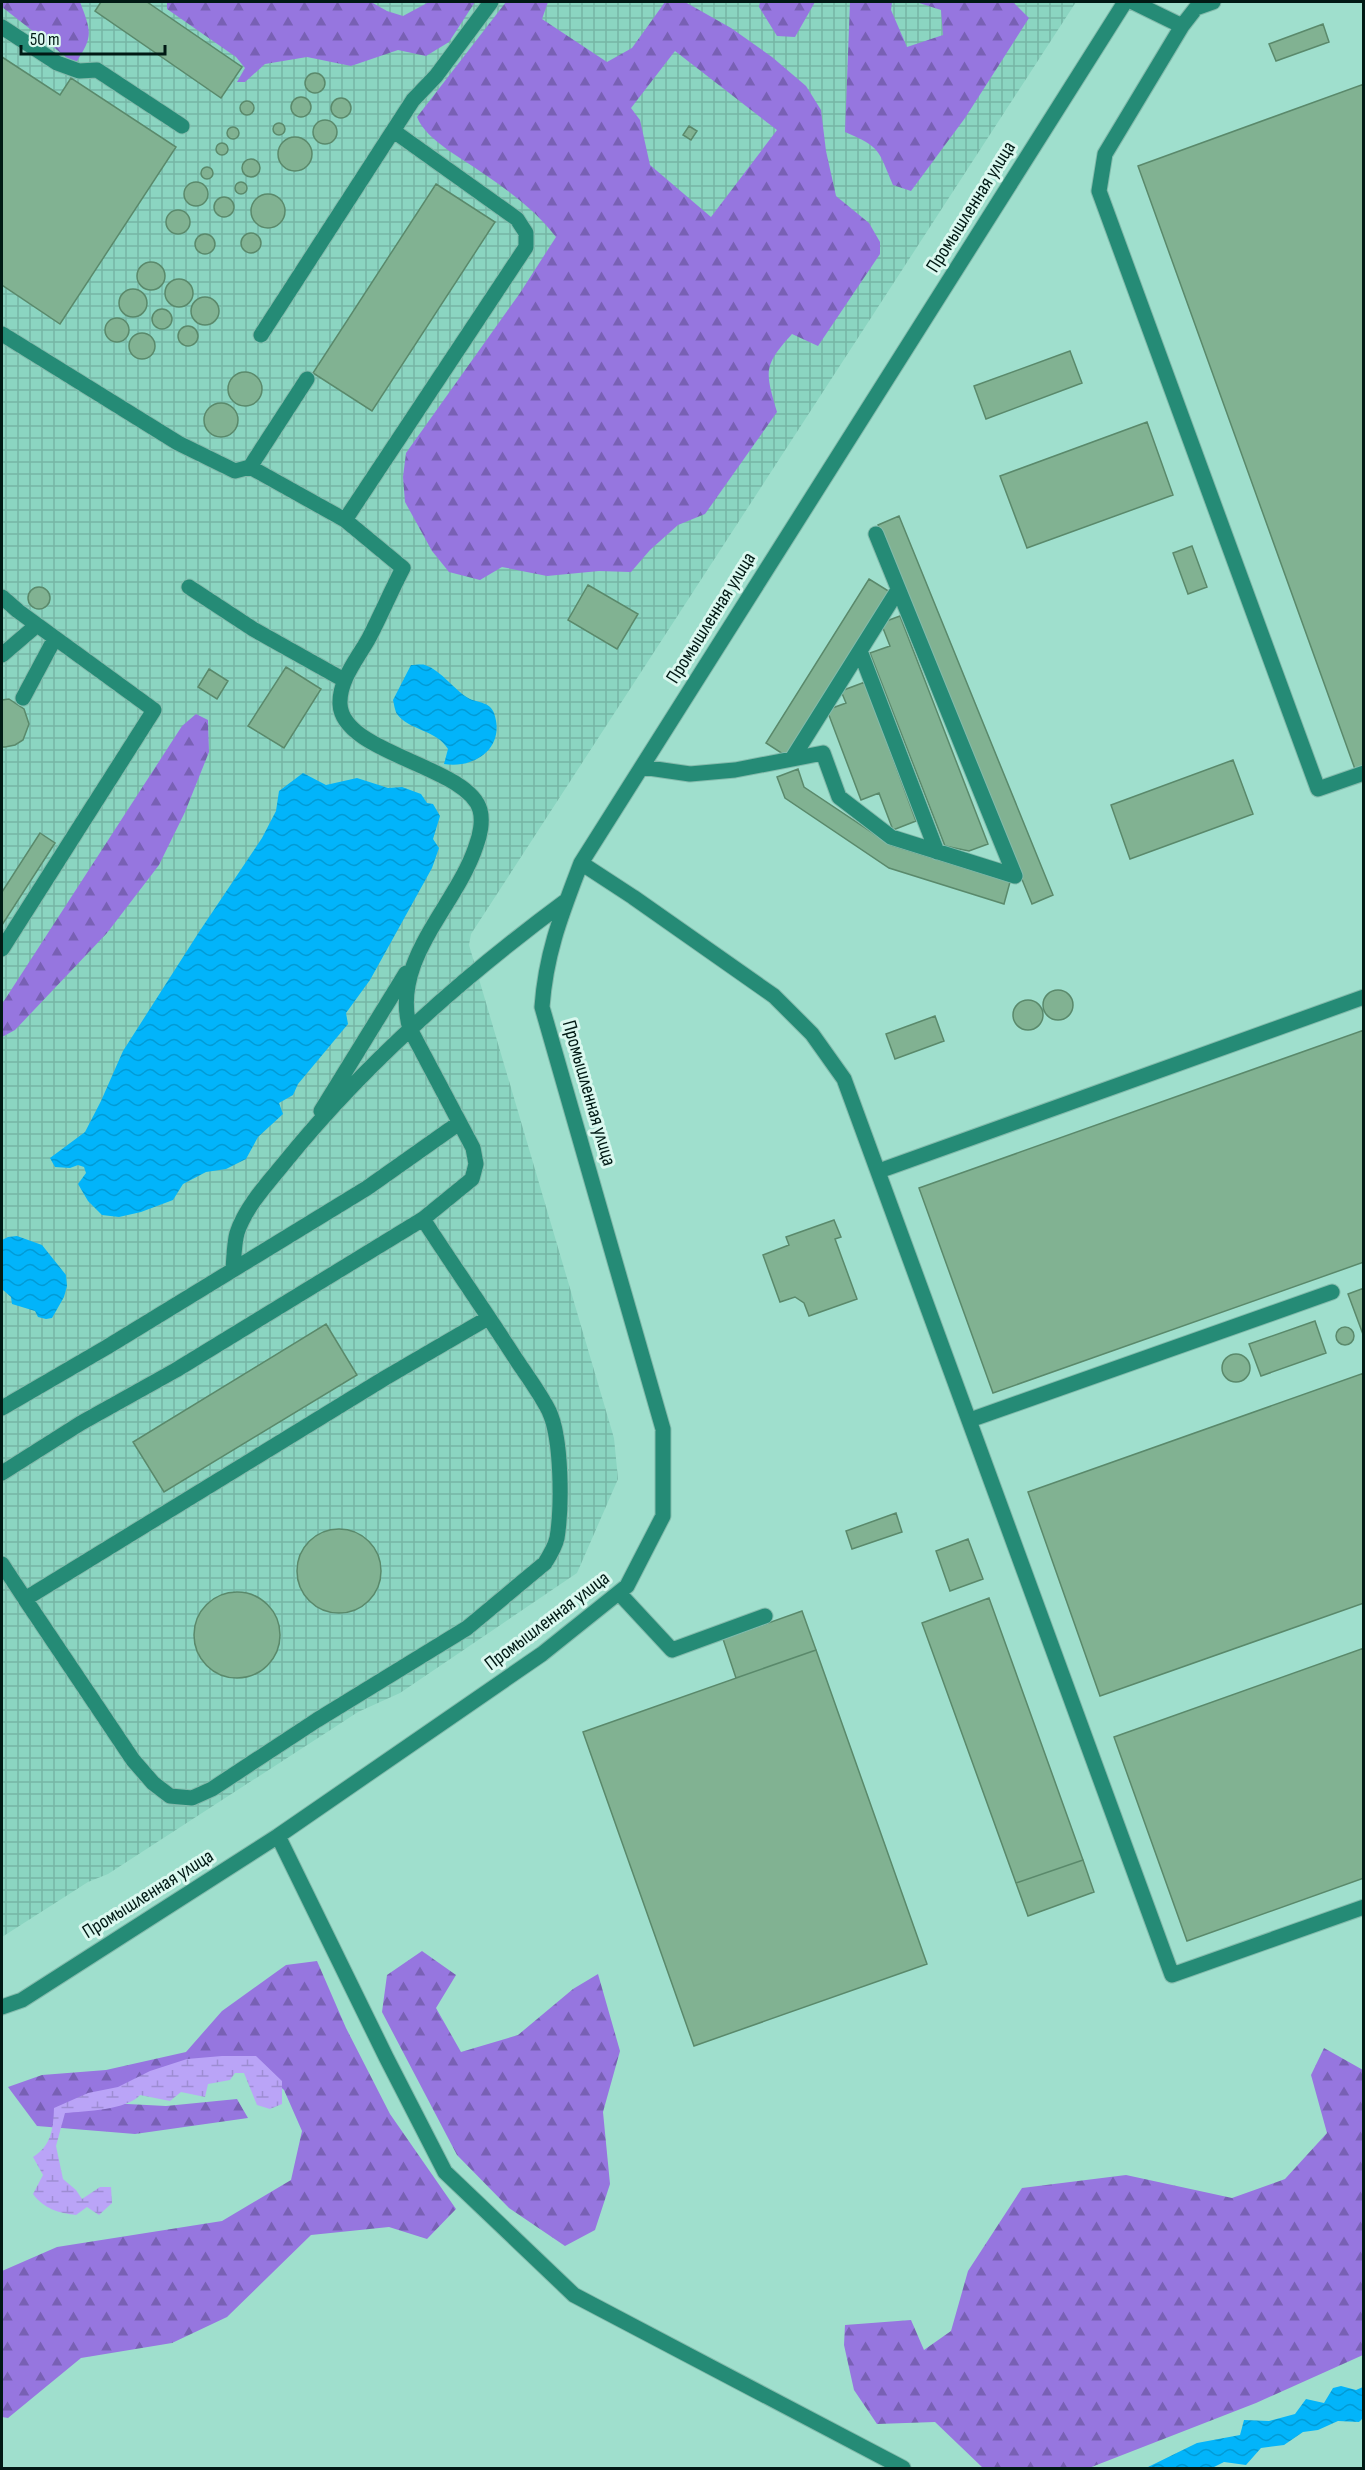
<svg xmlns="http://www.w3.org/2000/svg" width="1365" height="2470" viewBox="0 0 1365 2470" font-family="'Sofia Sans Condensed',sans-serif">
	<defs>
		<pattern id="industrial-grid" width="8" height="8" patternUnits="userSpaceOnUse" patternTransform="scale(1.5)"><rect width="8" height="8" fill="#8bd5c1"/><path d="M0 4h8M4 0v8" fill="none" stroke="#76b6a5"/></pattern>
		<pattern id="forest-firs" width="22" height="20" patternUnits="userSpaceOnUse" patternTransform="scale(1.5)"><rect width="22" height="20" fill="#9676df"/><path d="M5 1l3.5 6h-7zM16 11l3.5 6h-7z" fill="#7860b4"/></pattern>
		<pattern id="wetland-marsh" width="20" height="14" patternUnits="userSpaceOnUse" patternTransform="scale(1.5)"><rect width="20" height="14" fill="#baa4f7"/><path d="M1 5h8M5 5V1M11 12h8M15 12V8" fill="none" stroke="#9e8dd3"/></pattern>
		<pattern id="water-waves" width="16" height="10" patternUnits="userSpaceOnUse" patternTransform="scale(1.5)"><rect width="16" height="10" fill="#02b4fa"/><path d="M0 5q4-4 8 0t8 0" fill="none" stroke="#029ad5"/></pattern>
	</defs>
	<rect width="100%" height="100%" fill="#9fdfcd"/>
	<path fill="url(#industrial-grid)" d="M 2,2 L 1076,2 L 471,934 L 469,945 L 614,1438 L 618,1479 L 577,1573 L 400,1693 L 358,1712 L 108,1874 L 88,1882 L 2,1937 Z"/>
	<path fill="url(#forest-firs)" fill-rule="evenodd" d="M 2,2 L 80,2 C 92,33 93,37 75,64 L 2,7 Z
		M 167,2 L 371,2 L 387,11 L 403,16 L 429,2 L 475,2 L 449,42 L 426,56 L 398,50 L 351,66 L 307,57 L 265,64 L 245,82 L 237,82 L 245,68 L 236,57 L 167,9 Z
		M 506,2 L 548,2 L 542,19 L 607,62 L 632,48 L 665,2 L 685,2 L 731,28 L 772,57 L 806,86 L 821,110 L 826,151 L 836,196 L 869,223 L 880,242 L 880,254 L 818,346 L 792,334 C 763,366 765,371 777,412 L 705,514 L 678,525 L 650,550 L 631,572 L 599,571 L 547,576 L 502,567 L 480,580 L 449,572 L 432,551 L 405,502 L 403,477 L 406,453 L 520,293 L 556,237 C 538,213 512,193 487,176 C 467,161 426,141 417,117 ZM 675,51 L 777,130 L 711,217 L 650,165 L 640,120 L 631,108 Z
		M 760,2 L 815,2 L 795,37 L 777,36 L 759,7 Z
		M 850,2 L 892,2 L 891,10 L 907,47 L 943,35 L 941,10 L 916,2 L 1013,2 L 1029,18 L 965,118 L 911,191 L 893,185 C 878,150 881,147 845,132 Z
		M 196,714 L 208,720 L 209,752 L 185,812 L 159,865 L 107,933 L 15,1030 L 2,1037 L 2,1004 L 182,726 Z
		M 422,1951 L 456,1975 L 436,2008 L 461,2052 L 518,2035 L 573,1989 L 598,1974 L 620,2051 L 603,2112 L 610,2184 L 595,2230 L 565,2246 L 509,2208 L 457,2155 L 382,2012 L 387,1975 Z
		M 317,1961 L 346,2028 L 390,2114 L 456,2209 L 427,2239 L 389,2227 L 311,2235 L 227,2317 L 172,2343 L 81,2358 L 8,2418 L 2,2417 L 2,2271 L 57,2247 L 222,2221 L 291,2180 L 302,2131 L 284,2090 L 256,2063 L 212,2065 L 108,2103 L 166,2106 L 237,2099 L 248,2118 L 135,2134 L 37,2126 L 8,2087 L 42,2075 L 106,2070 L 186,2052 L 222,2011 L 286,1965 Z
		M 1324,2048 L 1363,2070 L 1363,2355 L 1256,2403 L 1089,2468 L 983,2468 L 935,2422 L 877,2424 L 854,2390 L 844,2345 L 845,2325 L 911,2320 L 924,2350 L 951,2331 L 968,2271 L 1022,2188 L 1126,2175 L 1232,2198 L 1285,2179 L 1327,2133 L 1311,2075 Z"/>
	<path fill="url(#wetland-marsh)" d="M 222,2056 L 256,2056 L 282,2081 L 282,2104 L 270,2109 L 257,2105 L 244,2073 L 235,2073 L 230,2080 L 208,2084 L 205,2097 L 181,2092 L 170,2101 L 140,2095 C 127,2110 85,2111 65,2113 L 56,2146 L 63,2179 L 76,2190 L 82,2199 L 100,2187 L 111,2187 L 112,2203 L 99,2215 L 87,2207 L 76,2215 C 59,2213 44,2209 33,2194 L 43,2175 L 33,2157 C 52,2145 53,2129 54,2108 L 88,2093 L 118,2087 L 150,2071 L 187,2059 Z"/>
	<path fill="url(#water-waves)" d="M 411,665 C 415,665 422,664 425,665 C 441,670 456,692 470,699 C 479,703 490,702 494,713 C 506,748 475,769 444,764 L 448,749 C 437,730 408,730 397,714 C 395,711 394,704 393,700 Z
		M 303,773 L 326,785 L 357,778 L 388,788 L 402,787 L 421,794 L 427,803 L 433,804 L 440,816 L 433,839 L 439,848 L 432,868 L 370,980 L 346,1013 L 348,1024 L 298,1084 L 293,1095 L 279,1103 L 283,1114 L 258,1137 L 246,1159 L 226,1169 L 206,1172 L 183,1184 L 173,1200 L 141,1212 L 119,1217 L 102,1215 L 88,1201 L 78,1184 L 86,1173 L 84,1167 L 78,1165 L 70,1168 L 55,1167 L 50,1158 L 85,1132 L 101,1101 L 123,1051 L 199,932 L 262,838 L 276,811 L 279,791 Z
		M 17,1236 L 42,1245 L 66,1275 L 67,1286 L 64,1297 L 52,1318 L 46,1319 L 38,1317 L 35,1311 L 12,1304 L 11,1297 L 2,1289 L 2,1240 L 8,1237 Z
		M 1341,2386 L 1356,2390 L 1363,2387 L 1363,2418 L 1359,2422 L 1338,2421 L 1318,2430 L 1303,2432 L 1284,2445 L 1261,2448 L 1246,2465 L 1224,2462 L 1212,2468 L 1146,2468 L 1197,2443 L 1240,2435 L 1244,2420 L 1269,2421 L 1295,2414 L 1306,2399 L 1324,2403 L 1333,2388 Z"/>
	<path fill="#81b292" stroke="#5a896b" stroke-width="1.5" d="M 101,2 L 147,2 L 242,67 L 221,98 L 95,11 Z
		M 1323,24 L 1329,42 L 1276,61 L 1269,44 Z
		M 2,57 L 60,95 L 71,78 L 176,147 L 60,324 L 2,285 Z
		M305 83a10 10 0 1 1 20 0a10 10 0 1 1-20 0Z
		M 1364,84 L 1364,769 L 1356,772 L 1138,166 Z
		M291 107a10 10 0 1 1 20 0a10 10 0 1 1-20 0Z
		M331 108a10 10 0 1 1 20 0a10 10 0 1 1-20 0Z
		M240 108a7 7 0 1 1 14 0a7 7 0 1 1-14 0Z
		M313 132a12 12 0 1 1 24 0a12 12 0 1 1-24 0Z
		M273 129a6 6 0 1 1 12 0a6 6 0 1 1-12 0Z
		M 689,126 L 697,131 L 691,140 L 683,135 Z
		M227 133a6 6 0 1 1 12 0a6 6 0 1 1-12 0Z
		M278 154a17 17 0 1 1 34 0a17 17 0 1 1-34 0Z
		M216 149a6 6 0 1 1 12 0a6 6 0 1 1-12 0Z
		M242 168a9 9 0 1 1 18 0a9 9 0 1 1-18 0Z
		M201 173a6 6 0 1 1 12 0a6 6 0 1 1-12 0Z
		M235 188a6 6 0 1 1 12 0a6 6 0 1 1-12 0Z
		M184 194a12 12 0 1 1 24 0a12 12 0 1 1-24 0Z
		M 436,184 L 495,222 L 372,411 L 313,373 Z
		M251 211a17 17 0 1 1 34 0a17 17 0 1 1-34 0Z
		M214 207a10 10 0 1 1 20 0a10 10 0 1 1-20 0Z
		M166 222a12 12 0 1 1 24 0a12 12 0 1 1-24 0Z
		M241 243a10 10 0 1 1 20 0a10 10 0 1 1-20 0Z
		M195 244a10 10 0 1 1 20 0a10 10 0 1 1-20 0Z
		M137 276a14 14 0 1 1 28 0a14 14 0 1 1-28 0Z
		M165 293a14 14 0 1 1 28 0a14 14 0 1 1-28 0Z
		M119 303a14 14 0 1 1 28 0a14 14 0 1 1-28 0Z
		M191 311a14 14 0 1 1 28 0a14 14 0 1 1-28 0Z
		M152 319a10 10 0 1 1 20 0a10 10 0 1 1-20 0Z
		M105 330a12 12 0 1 1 24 0a12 12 0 1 1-24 0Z
		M178 336a10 10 0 1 1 20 0a10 10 0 1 1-20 0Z
		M129 346a13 13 0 1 1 26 0a13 13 0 1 1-26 0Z
		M 1070,351 L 1082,383 L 986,419 L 974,386 Z
		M228 389a17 17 0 1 1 34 0a17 17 0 1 1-34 0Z
		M204 420a17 17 0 1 1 34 0a17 17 0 1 1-34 0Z
		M 1147,422 L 1173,495 L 1027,548 L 1000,476 Z
		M 899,516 L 1053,895 L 1032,904 L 878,525 Z
		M 1192,546 L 1207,587 L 1188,594 L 1173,553 Z
		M 869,579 L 890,592 L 786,756 L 766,743 Z
		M 588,585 L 638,614 L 617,649 L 568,620 Z
		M28 598a11 11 0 1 1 22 0a11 11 0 1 1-22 0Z
		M 900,616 L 988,844 L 969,851 L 945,846 L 870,653 L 890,646 L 881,623 Z
		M 286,667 L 321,689 L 284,748 L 248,726 Z
		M 209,669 L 228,681 L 217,699 L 198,687 Z
		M 865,682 L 916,821 L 893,830 L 879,793 L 861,800 L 827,710 L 846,703 L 841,691 Z
		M 9,699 L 24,709 L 29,724 L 23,740 L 15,745 L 5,747 L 2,747 L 2,700 Z
		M 1233,760 L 1253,814 L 1130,859 L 1111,805 Z
		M 798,769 L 804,787 L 891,845 L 1010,882 L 1004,904 L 889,868 L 785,798 L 777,777 Z
		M 40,833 L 55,843 L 2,925 L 2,892 Z
		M1043 1005a15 15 0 1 1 30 0a15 15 0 1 1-30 0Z
		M1013 1015a15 15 0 1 1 30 0a15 15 0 1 1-30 0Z
		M 935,1016 L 944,1041 L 895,1059 L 886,1034 Z
		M 1364,1030 L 1364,1262 L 993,1393 L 919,1188 Z
		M 834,1220 L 841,1237 L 835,1239 L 857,1299 L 809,1316 L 804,1303 L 795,1297 L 780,1302 L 763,1255 L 789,1245 L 786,1237 Z
		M 1364,1288 L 1364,1337 L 1348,1294 Z
		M 1315,1321 L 1326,1353 L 1261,1376 L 1249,1344 Z
		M 326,1324 L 357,1375 L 164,1492 L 133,1442 Z
		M1336 1336a9 9 0 1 1 18 0a9 9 0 1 1-18 0Z
		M1222 1368a14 14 0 1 1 28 0a14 14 0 1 1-28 0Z
		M 1364,1373 L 1364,1603 L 1100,1696 L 1028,1492 Z
		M 896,1513 L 902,1532 L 852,1549 L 846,1531 Z
		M297 1571a42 42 0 1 1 84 0a42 42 0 1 1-84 0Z
		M 968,1539 L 983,1579 L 950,1591 L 936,1551 Z
		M194 1635a43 43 0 1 1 86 0a43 43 0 1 1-86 0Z
		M 989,1598 L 1083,1860 L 1016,1883 L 922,1623 Z
		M 802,1611 L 816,1650 L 736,1678 L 723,1639 Z
		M 1364,1648 L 1364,1878 L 1187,1941 L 1114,1737 Z
		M 816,1650 L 927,1964 L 694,2046 L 583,1732 Z
		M 1083,1860 L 1094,1892 L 1028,1916 L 1016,1883 Z"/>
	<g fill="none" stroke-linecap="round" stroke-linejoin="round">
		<defs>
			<path id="minor" d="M 1133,2 L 1182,26 L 1196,8 L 1213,2
				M 1182,26 L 1105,154 L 1099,191 L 1318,789 L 1364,773
				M 2,27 L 57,63 L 79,71 L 97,70 L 182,126
				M 2,334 L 178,443 L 235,471 L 250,467 L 307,379
				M 261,335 L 413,100 L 436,76 L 491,2
				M 345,520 L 526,247 L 526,233 L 517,219 L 395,132
				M 189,587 L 253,629 L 344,680
				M 2,597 L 18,611 L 154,710 L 2,949
				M 860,651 L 937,852
				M 2,655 L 37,625
				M 23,698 L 55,638
				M 792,759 L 898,590
				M 642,767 L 690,774 L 735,770 L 823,753 L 839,797 L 891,837 L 1015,876 L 876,534
				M 581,863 L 633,897 L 774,996 L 812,1034 L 844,1079 L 1172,1975 L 1364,1907
				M 321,1111 L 406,973
				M 879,1171 L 1364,997
				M 423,1219 C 452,1264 483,1308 512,1353 C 524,1372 539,1391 549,1411 C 562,1439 562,1507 557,1538 C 555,1547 550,1555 545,1563 L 467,1628 L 317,1720 L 212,1789 L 192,1798 L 170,1796 L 153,1783 L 133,1760 L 25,1599 L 385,1378 L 488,1318
				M 233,1269 C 234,1258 234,1244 237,1233 C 246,1206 268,1183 285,1162 C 366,1062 464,976 567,900
				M 2,1408 L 107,1347 L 367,1188 L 459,1123
				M 970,1420 L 1332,1292
				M 2,1473 L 81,1423 L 176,1370 L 423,1219 L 472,1179 L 476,1164 L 473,1148 L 410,1029 C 390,960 456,907 476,846 C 480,836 483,821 480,810 C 468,766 342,754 340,704 C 339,680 358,658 369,638 C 381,615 391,591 403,568 L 345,520 L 250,467
				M 2,1564 L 25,1599
				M 619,1593 L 672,1650 L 765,1616
				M 278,1836 L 386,2057 L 445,2172 L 574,2295 L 903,2468
				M 2,2007 L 22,2000 L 278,1836 L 542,1654 L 627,1586 L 663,1516 L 663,1429 L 542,1007 C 546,952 562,913 581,863 L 1125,2"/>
		</defs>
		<use href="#minor" stroke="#83bbac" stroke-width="17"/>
		<use href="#minor" stroke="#258b76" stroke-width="15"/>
	</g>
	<g text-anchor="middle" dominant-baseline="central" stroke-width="6" stroke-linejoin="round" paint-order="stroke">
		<g font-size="20" fill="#011914" stroke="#daf8ef">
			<text transform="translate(971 207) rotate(-58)">Промышленная улица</text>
			<text transform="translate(711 618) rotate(-58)">Промышленная улица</text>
			<text transform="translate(589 1093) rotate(74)">Промышленная улица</text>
			<text transform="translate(547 1621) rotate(-37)">Промышленная улица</text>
			<text transform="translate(148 1894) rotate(-32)">Промышленная улица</text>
		</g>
	</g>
	<rect width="1365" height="2470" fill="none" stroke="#011914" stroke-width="6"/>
	<path d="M21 45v9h144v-9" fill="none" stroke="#011914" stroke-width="3"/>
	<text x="30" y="45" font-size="18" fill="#011914" stroke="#daf8ef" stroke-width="4.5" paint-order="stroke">50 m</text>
</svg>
